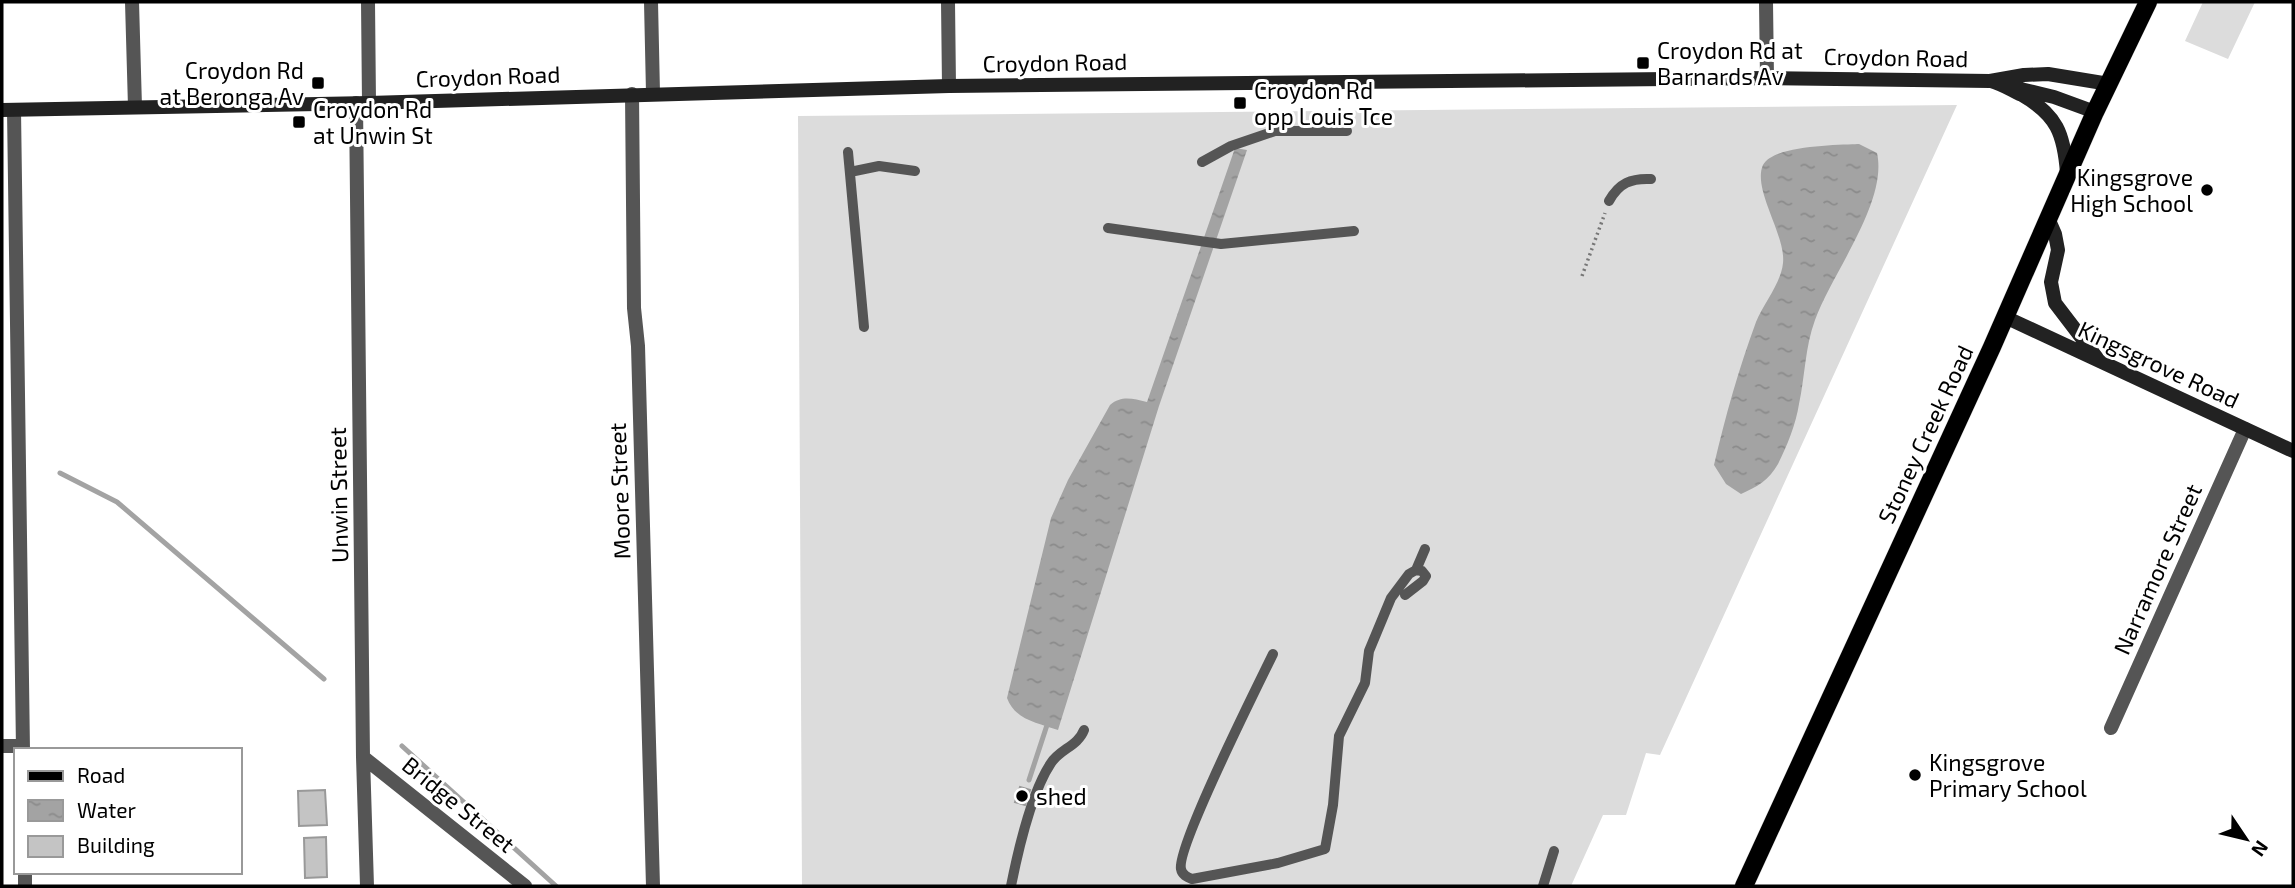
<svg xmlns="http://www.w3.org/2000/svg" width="2295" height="888" viewBox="0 0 2295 888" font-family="'Exo 2',sans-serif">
	<defs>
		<pattern id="water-ripples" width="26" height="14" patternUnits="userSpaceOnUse" patternTransform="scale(1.75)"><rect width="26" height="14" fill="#a3a3a3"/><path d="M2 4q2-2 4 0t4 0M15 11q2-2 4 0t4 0" fill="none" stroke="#8b8b8b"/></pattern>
	</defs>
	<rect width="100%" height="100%" fill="#fff"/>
	<path fill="#dcdcdc" d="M 2203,2 L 2255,2 L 2228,59 L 2185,41 Z
		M 1957,105 L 1660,755 L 1646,753 L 1626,815 L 1603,815 L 1571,886 L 802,886 L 798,116 Z"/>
	<path fill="url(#water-ripples)" d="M 1859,144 L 1877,153 C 1888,202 1832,273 1815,320 C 1805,347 1805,376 1799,404 C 1796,424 1787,446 1778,464 C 1769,480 1757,487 1741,494 L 1726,484 L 1714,465 C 1725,417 1739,368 1756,322 C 1764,303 1781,283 1783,263 C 1786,235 1752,189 1763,165 C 1773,145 1839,145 1859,144 Z
		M 1235,148 L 1247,150 L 1159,406 L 1058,730 C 1038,723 1015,720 1007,698 L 1051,518 L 1068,480 L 1110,405 C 1122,395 1133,399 1147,402 Z"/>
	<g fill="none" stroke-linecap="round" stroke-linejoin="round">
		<path stroke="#a3a3a3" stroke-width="5" d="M 60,473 L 117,502 L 324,679
			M 402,746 L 556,886
			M 1029,780 L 1048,722"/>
	</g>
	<path fill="#c4c4c4" stroke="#999" stroke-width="2" d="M 1020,787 L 1030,790 L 1025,805 L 1015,802 Z
		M 325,790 L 327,825 L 299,826 L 298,791 Z
		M 326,837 L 327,877 L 305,878 L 304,838 Z"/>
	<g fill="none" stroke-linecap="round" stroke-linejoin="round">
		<defs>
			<path id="primary" d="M 1744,886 L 1992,347 L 2095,112 L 2148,2"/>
		</defs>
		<use href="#primary" stroke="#dbdbdb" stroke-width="19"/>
		<path stroke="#777" stroke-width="3.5" stroke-dasharray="2 3.5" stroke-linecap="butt" d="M 1582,276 L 1605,213"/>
		<path stroke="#555" stroke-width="10" d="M 848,152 L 864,327
			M 1202,162 L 1231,146 L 1275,131 L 1347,131
			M 850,172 L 879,166 L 915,171
			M 1609,201 C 1619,183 1631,178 1651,179
			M 1108,228 L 1221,244 L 1354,231
			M 1416,570 L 1425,549
			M 1273,654 C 1259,683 1176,848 1181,869 C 1182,875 1187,877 1192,879 L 1278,863 L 1325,849 L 1333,805 L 1339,736 L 1365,683 L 1369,651 L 1391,598 L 1409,574 L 1416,570 L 1422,571 L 1426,576 L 1423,581 L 1405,595
			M 1011,886 C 1018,851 1031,793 1051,763 C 1060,749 1078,746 1084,730
			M 1543,886 L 1554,851"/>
		<path stroke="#555" stroke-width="14" d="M 132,2 L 135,107
			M 368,2 L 369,103
			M 651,2 L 653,93
			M 948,2 L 949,86
			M 1766,2 L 1767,78
			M 632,94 L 634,308 L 638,346 L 653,886
			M 356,103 L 363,757 L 367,886
			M 14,110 L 23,750
			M 2111,728 L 2245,429
			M 2,746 L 23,746
			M 363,757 L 525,886
			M 25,872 L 25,886"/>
		<path stroke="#222" stroke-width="14" d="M 1991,81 C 2002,84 2011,90 2022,95 C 2057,115 2064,134 2067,173
			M 2016,88 L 2054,97 L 2095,112
			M 2,110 L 369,103 L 949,86 L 1767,78 L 1990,81 L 2024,75 L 2048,74 L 2109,84
			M 2048,218 L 2055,234 L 2058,250 L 2051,282 L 2055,303 L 2097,358
			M 2005,317 L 2293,451"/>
		<use href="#primary" stroke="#000" stroke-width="18"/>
	</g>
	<g fill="#000" stroke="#fff" stroke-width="2.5">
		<rect x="1636" y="56" width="14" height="14" rx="3.5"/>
		<rect x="311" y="76" width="14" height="14" rx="3.5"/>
		<rect x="1233" y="96" width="14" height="14" rx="3.5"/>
		<rect x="292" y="115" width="14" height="14" rx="3.5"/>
		<circle cx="2207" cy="190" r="7"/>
		<circle cx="1915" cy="775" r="7"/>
		<circle cx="1022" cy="796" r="7"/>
	</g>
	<g text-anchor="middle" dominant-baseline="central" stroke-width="6" stroke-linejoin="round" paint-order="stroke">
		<g font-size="23" fill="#000" stroke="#fff" text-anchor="start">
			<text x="1657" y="50">Croydon Rd at<tspan x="1657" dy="26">Barnards Av</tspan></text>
			<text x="304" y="70" text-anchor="end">Croydon Rd<tspan x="304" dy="26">at Beronga Av</tspan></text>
			<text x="1254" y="90">Croydon Rd<tspan x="1254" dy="26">opp Louis Tce</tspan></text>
			<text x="313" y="109">Croydon Rd<tspan x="313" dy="26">at Unwin St</tspan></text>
			<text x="2193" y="177" text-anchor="end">Kingsgrove<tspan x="2193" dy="26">High School</tspan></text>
			<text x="1929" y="762">Kingsgrove<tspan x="1929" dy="26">Primary School</tspan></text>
			<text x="1036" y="796">shed</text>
		</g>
		<g font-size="23" fill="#000" stroke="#fff">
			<text transform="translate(1896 57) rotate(1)">Croydon Road</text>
			<text transform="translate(1055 62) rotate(-1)">Croydon Road</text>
			<text transform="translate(488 76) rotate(-2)">Croydon Road</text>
			<text transform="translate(2159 364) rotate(25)">Kingsgrove Road</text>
			<text transform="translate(1925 434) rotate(-65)">Stoney Creek Road</text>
			<text transform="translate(619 491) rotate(-92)">Moore Street</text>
			<text transform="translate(338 495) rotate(-91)">Unwin Street</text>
			<text transform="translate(2157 569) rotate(-66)">Narramore Street</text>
			<text transform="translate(459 804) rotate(39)">Bridge Street</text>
		</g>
	</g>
	<rect width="2295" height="888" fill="none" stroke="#000000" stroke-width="7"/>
	<rect x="14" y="748" width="228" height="126" fill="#ffffff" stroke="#999999" stroke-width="2"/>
	<rect x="28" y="771" width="35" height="10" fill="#000000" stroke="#999999" stroke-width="2"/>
	<text x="77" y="783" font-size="21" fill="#000000">Road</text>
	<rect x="28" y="800" width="35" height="21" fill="url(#water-ripples)" stroke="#999999" stroke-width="2"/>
	<text x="77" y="818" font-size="21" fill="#000000">Water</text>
	<rect x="28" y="836" width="35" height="21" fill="#c4c4c4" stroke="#999999" stroke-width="2"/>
	<text x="77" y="853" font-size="21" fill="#000000">Building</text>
	<g transform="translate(2246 839) rotate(125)" stroke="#ffffff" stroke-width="5" paint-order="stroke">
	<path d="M0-5L12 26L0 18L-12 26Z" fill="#000000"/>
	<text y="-10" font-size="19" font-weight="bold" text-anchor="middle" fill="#000000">N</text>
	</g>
</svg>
